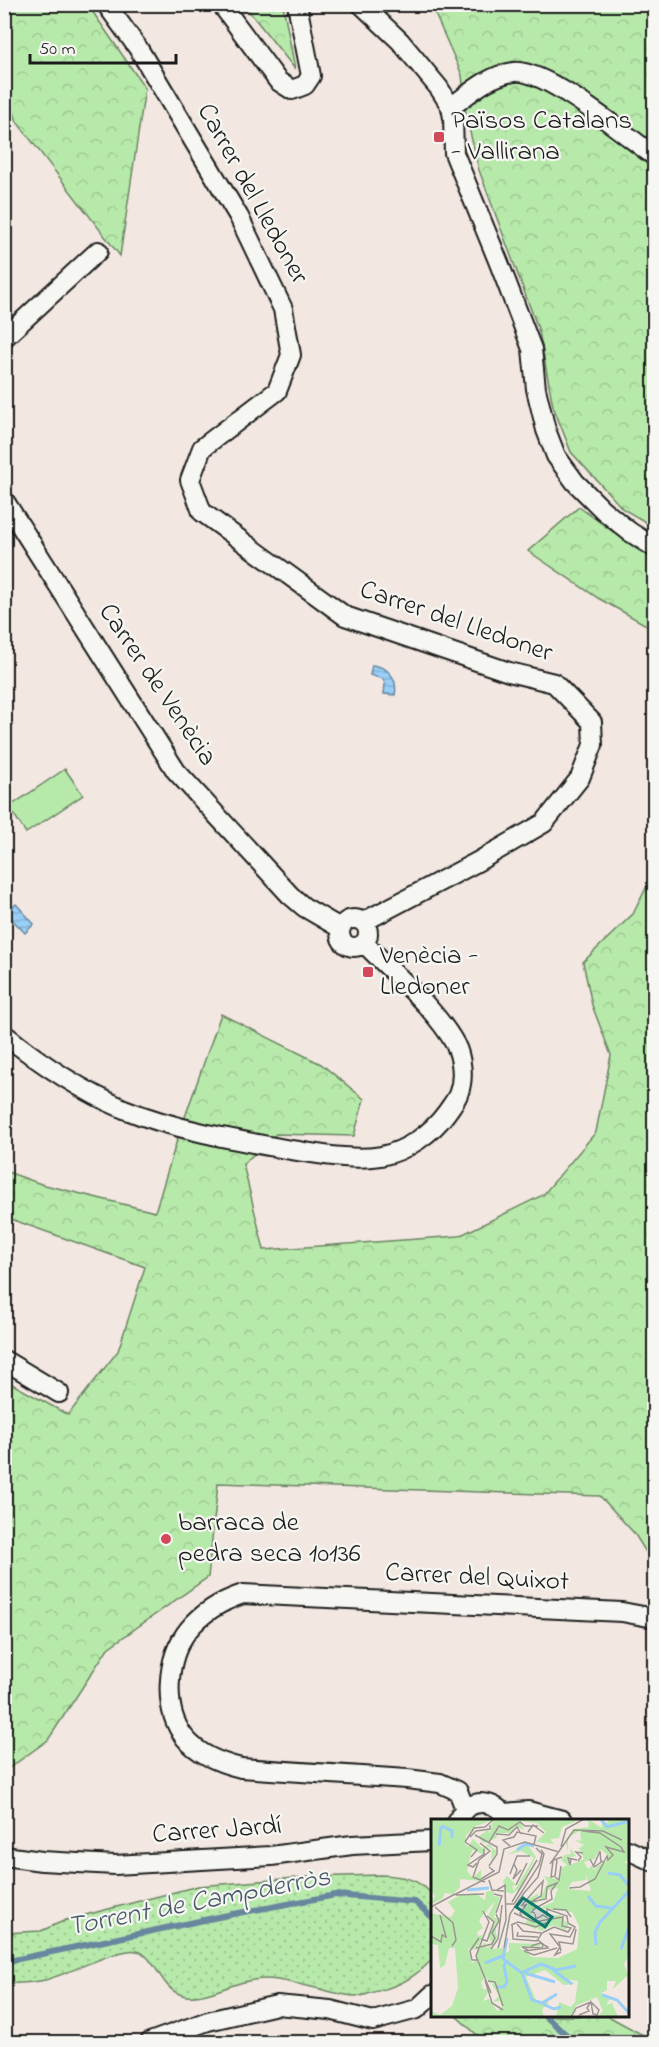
<svg xmlns="http://www.w3.org/2000/svg" width="659" height="2047" viewBox="0 0 659 2047" font-family="'Indie Flower',sans-serif">
	<defs>
		<pattern id="grass-dots" width="8" height="8" patternUnits="userSpaceOnUse" patternTransform="scale(1.5)"><rect width="8" height="8" fill="#b7eaaa"/><path d="M2 2h.1M6 6h.1" fill="none" stroke="#9dc892" stroke-width="1.8" stroke-linecap="round"/></pattern>
		<pattern id="forest-crowns" width="20" height="18" patternUnits="userSpaceOnUse" patternTransform="scale(1.5)"><rect width="20" height="18" fill="#b7eaaa"/><path d="M2 6a3 3 0 1 1 6 0M12 15a3 3 0 1 1 6 0" fill="none" stroke="#9dc892"/></pattern>
		<pattern id="water-rules" width="6" height="5" patternUnits="userSpaceOnUse" patternTransform="scale(1.5)"><rect width="6" height="5" fill="#99cef7"/><path d="M0 2.5h6" fill="none" stroke="#83b0d3"/></pattern>
	</defs>
	<rect width="100%" height="100%" fill="#f2e7e1"/>
	<filter id="ink" filterUnits="userSpaceOnUse"><feTurbulence type="fractalNoise" baseFrequency=".0167" numOctaves="2"/><feDisplacementMap in="SourceGraphic" scale="12" xChannelSelector="R" yChannelSelector="G"/><feConvolveMatrix kernelMatrix="1 2 1 2 8 2 1 2 1" color-interpolation-filters="sRGB"/></filter>
	<g filter="url(#ink)">
		<path fill="url(#grass-dots)" stroke="#6a8363" stroke-width="1.5" d="M 381,1875 C 402,1876 417,1878 432,1894 L 432,1960 C 414,1977 402,1985 378,1991 C 372,1992 366,1995 360,1996 C 342,1997 320,1988 302,1985 C 285,1981 270,1977 253,1980 C 230,1983 204,2001 182,1995 C 160,1989 156,1956 137,1951 C 120,1947 66,1975 45,1980 C 32,1983 18,1983 5,1984 L 5,1933 L 41,1931 L 66,1920 L 198,1886 L 307,1877 Z"/>
		<path fill="url(#forest-crowns)" stroke="#6a8363" stroke-width="1.5" d="M 4,5 L 88,5 L 145,88 L 120,256 L 17,122 L 5,83 Z
			M 244,5 L 283,5 L 295,69 Z
			M 431,5 L 654,5 L 654,527 L 623,509 L 571,452 L 553,406 L 539,331 L 479,170 L 466,115 L 462,75 Z
			M 579,507 L 638,550 L 654,559 L 654,632 L 650,627 L 598,598 L 528,551 Z
			M 654,872 L 654,1565 L 634,1533 L 600,1496 L 218,1483 L 208,1577 L 108,1648 L 48,1740 L 5,1771 L 5,1380 L 68,1415 L 118,1351 L 145,1267 L 5,1217 L 5,1171 L 41,1184 L 155,1212 L 178,1137 L 221,1014 L 321,1064 L 364,1099 L 354,1136 L 276,1134 L 243,1164 L 264,1250 L 459,1236 L 543,1195 L 596,1132 L 611,1055 L 592,1005 L 583,962 L 633,914 Z
			M 456,2016 L 608,2016 L 654,2041 L 654,2042 L 485,2042 Z"/>
		<path fill="#b7eaaa" stroke="#6a8363" stroke-width="1.5" d="M 65,769 L 83,795 L 26,833 L 9,807 Z"/>
		<path fill="url(#water-rules)" stroke="#67879f" stroke-width="1.5" d="M 372,665 C 389,667 398,679 395,695 L 384,694 L 385,684 L 383,679 L 370,675 Z
			M 16,904 L 34,924 L 25,933 L 6,913 Z"/>
		<g fill="none" stroke-linecap="round" stroke-linejoin="round">
			<path stroke="#67879f" stroke-width="6" d="M 4,1962 L 228,1915 L 336,1895 L 415,1902 L 432,1917
				M 545,2016 L 575,2042"/>
			<defs>
				<path id="minor" d="M 106,4 L 138,48 L 239,217 L 283,309 L 291,355 L 277,391 L 202,448 L 190,480 L 202,512 L 345,616 L 509,672 L 554,683 L 592,722 L 593,745 L 580,778 L 544,823 L 477,862 L 363,922
					M 221,4 L 278,81 L 292,90 L 305,85 L 311,76 L 297,4
					M 361,4 L 400,41 L 439,88 L 451,107 L 453,118 L 454,153 L 499,263 L 532,349 L 536,389 L 546,430 L 556,456 L 575,482 L 603,510 L 630,532 L 654,547
					M 451,107 C 470,93 489,75 514,72 C 545,68 628,137 654,156
					M 4,338 L 98,251
					M 4,500 L 176,771 L 290,895 L 304,907 L 340,928
					M340 933a14 14 0 1 1 28 0a14 14 0 1 1-28 0Z
					M 4,1034 C 41,1064 80,1090 124,1109 C 176,1130 235,1140 291,1150 C 319,1154 352,1161 381,1156 C 407,1151 432,1133 447,1112 C 451,1106 457,1099 459,1092 C 464,1078 462,1057 455,1044 C 436,1009 392,972 364,943
					M 4,1360 L 59,1393
					M 465,1809 L 458,1791 L 440,1783 L 407,1779 L 241,1768 C 220,1763 199,1755 185,1738 C 162,1709 166,1657 189,1629 C 203,1612 222,1601 243,1594 L 622,1612 L 654,1618
					M 504,1813 L 528,1811 L 562,1820
					M 458,1820 C 468,1796 497,1799 508,1820
					M 628,1850 L 654,1862
					M 4,1856 L 42,1861 L 115,1865 L 271,1856 L 352,1845 L 432,1841
					M 150,2042 L 208,2021 L 277,2005 L 330,2010 L 373,2021 L 417,2009 L 432,1995"/>
			</defs>
			<use href="#minor" stroke="#1c1c1c" stroke-width="22"/>
			<use href="#minor" stroke="#f6f6f2" stroke-width="18"/>
		</g>
	</g>
	<g fill="#d1495b" stroke="#f6f6f2" stroke-width="2">
		<rect x="433" y="131" width="12" height="12" rx="3"/>
		<rect x="362" y="966" width="12" height="12" rx="3"/>
		<circle cx="166" cy="1539" r="6"/>
	</g>
	<g text-anchor="middle" dominant-baseline="central" stroke-width="4.5" stroke-linejoin="round" paint-order="stroke">
		<g font-size="27" fill="#1c1c1c" stroke="#f6f6f2" text-anchor="start">
			<text x="451" y="121">Països Catalans<tspan x="451" dy="31">- Vallirana</tspan></text>
			<text x="380" y="956">Venècia -<tspan x="380" dy="31">Lledoner</tspan></text>
			<text x="178" y="1523">barraca de<tspan x="178" dy="31">pedra seca 10136</tspan></text>
		</g>
		<g font-size="27" fill="#1c1c1c" stroke="#f6f6f2">
			<text transform="translate(252 194) rotate(61)">Carrer del Lledoner</text>
			<text transform="translate(456 622) rotate(19)">Carrer del Lledoner</text>
			<text transform="translate(157 685) rotate(56)">Carrer de Venècia</text>
			<text transform="translate(477 1578) rotate(3)">Carrer del Quixot</text>
			<text transform="translate(217 1831) rotate(-4)">Carrer Jardí</text>
		</g>
		<g font-size="28" font-style="italic" fill="#485a69" stroke="#f6f6f2">
			<text transform="translate(199 1903) rotate(-11)">Torrent de Campderròs</text>
		</g>
	</g>
	<g transform="translate(431 1819)">
		<rect width="198" height="198" fill="#f2e7e1"/>
		<path d="M 0,0 L 34,1 L 35,0 L 150,0 L 131,8 L 128,19 L 119,20 L 123,25 L 105,23 L 115,13 L 106,4 L 89,2 L 93,11 L 81,6 L 84,10 L 78,14 L 67,14 L 65,19 L 53,24 L 47,18 L 57,11 L 59,14 L 62,1 L 45,7 L 35,16 L 34,25 L 37,28 L 42,20 L 51,29 L 58,25 L 66,33 L 60,41 L 61,30 L 56,27 L 58,33 L 54,30 L 52,35 L 41,31 L 36,52 L 42,59 L 50,51 L 50,62 L 29,60 L 29,68 L 22,75 L 14,74 L 11,80 L 0,85 L 0,75 L 2,82 L 4,76 L 0,73 ZM 157,0 L 171,9 L 171,2 L 166,0 L 176,4 L 178,0 L 198,0 L 198,41 L 194,43 L 198,47 L 198,136 L 193,145 L 197,156 L 182,170 L 185,162 L 176,162 L 176,171 L 170,174 L 180,178 L 175,186 L 181,184 L 187,198 L 166,198 L 172,192 L 166,178 L 144,187 L 145,194 L 140,194 L 144,196 L 125,198 L 128,183 L 140,188 L 144,183 L 147,162 L 135,160 L 144,165 L 133,166 L 114,151 L 95,158 L 105,181 L 118,183 L 111,191 L 113,198 L 0,198 L 0,192 L 9,196 L 21,187 L 27,169 L 24,129 L 18,129 L 14,146 L 9,149 L 7,126 L 0,125 L 0,94 L 20,98 L 24,92 L 17,83 L 29,76 L 44,74 L 54,81 L 55,73 L 63,71 L 63,77 L 69,78 L 63,98 L 66,100 L 68,98 L 70,100 L 64,108 L 66,119 L 59,130 L 73,129 L 73,135 L 78,132 L 78,124 L 109,125 L 109,129 L 88,128 L 101,138 L 127,139 L 146,130 L 148,107 L 141,93 L 109,89 L 122,83 L 127,69 L 115,71 L 115,79 L 107,82 L 117,64 L 113,57 L 128,61 L 129,50 L 136,46 L 130,41 L 133,36 L 140,35 L 139,29 L 145,37 L 136,39 L 139,46 L 153,40 L 148,29 L 153,26 L 143,21 L 150,22 L 149,12 L 137,18 L 137,34 L 135,23 L 137,17 L 143,10 L 158,8 ZM 169,30 L 177,36 L 175,43 L 164,48 L 165,52 L 160,47 L 157,50 L 153,43 L 163,40 ZM 155,56 L 160,72 L 136,70 L 141,63 L 155,61 ZM 64,82 L 57,97 L 64,104 L 57,115 L 61,126 L 55,129 L 54,123 L 46,131 L 46,140 L 41,144 L 37,129 L 45,131 L 52,116 L 47,117 L 46,113 L 52,109 L 48,101 ZM 55,158 L 58,164 L 66,161 L 61,165 L 68,177 L 62,183 L 69,182 L 71,188 L 66,192 L 58,180 L 52,182 L 58,171 L 52,170 L 50,163 ZM 96,25 L 105,38 L 89,69 L 81,75 L 75,73 L 72,62 L 76,57 L 85,66 L 81,67 L 83,72 L 103,39 L 90,32 L 76,36 ZM 108,74 L 104,83 L 108,83 L 100,86 L 108,86 L 99,96 L 104,102 L 118,104 L 116,97 L 128,96 L 138,106 L 134,111 L 122,106 L 110,112 L 106,109 L 111,106 L 104,108 L 105,111 L 94,104 L 97,100 L 90,93 L 97,87 L 96,81 Z" fill="#b7eaaa" fill-rule="evenodd"/>
		<path fill="none" stroke="#99cef7" stroke-width="3" d="M 170,0 L 176,8 L 198,2M 11,7 L 21,12 L 21,19M 8,27 L 10,7M 86,31 L 94,25 L 103,27M 177,54 L 189,56 L 198,67M 36,71 L 58,69M 157,77 L 165,87 L 181,89M 76,119 L 72,140 L 91,154 L 101,181 L 111,184 L 126,175M 165,126 L 164,113 L 169,103 L 198,72M 190,130 L 198,108M 54,144 L 74,136M 122,151 L 141,165M 92,153 L 110,145 L 125,151 L 145,147M 94,154 L 124,163M 65,168 L 73,168 L 76,163 L 73,147 L 76,141M 171,176 L 186,181 L 198,194M 112,185 L 123,190 L 130,188"/>
		<path fill="none" stroke="#9c9692" stroke-width="1.5" d="M 151,12 L 169,14 L 190,28M 97,13 L 102,6 L 113,14M 65,15 L 78,16 L 86,8 L 90,15M 44,16 L 66,28 L 66,35 L 58,47M 39,18 L 45,12 L 59,10 L 59,6M 34,23 L 43,9 L 54,8 L 62,1M 34,23 L 46,31 L 40,38M 58,23 L 68,7 L 77,11 L 89,3 L 94,7 L 107,7M 49,24 L 59,32 L 48,41 L 42,58 L 54,63M 79,27 L 72,21 L 83,18 L 86,13 L 105,17 L 103,25M 130,28 L 135,10 L 153,0M 140,40 L 139,46 L 137,39 L 146,41M 159,40 L 163,48 L 172,42M 126,41 L 124,57 L 120,58 L 122,42 L 123,41 L 131,38M 147,42 L 150,38 L 145,33 L 152,34M 46,44 L 42,48 L 37,46 L 53,35 L 53,30M 83,45 L 86,51 L 82,60 L 90,51M 119,45 L 143,11 L 172,12 L 191,21M 162,48 L 169,32 L 170,43M 79,55 L 86,37 L 99,37M 124,58 L 128,61 L 130,47M 50,60 L 63,52 L 58,48M 58,61 L 61,71 L 73,72M 85,66 L 96,44M 138,69 L 149,68 L 164,60 L 176,37 L 177,41 L 182,36 L 175,28 L 193,33 L 190,28M 66,71 L 74,66 L 75,101 L 67,129M 93,74 L 107,58 L 113,35 L 110,31M 63,75 L 71,77 L 65,94M 23,76 L 68,53 L 73,30 L 94,23 L 128,33M 25,76 L 53,75M 81,83 L 106,41M 75,85 L 83,85 L 108,46 L 111,35 L 105,29M 90,87 L 112,62 L 110,77 L 100,83 L 115,80 L 116,68 L 126,64 L 120,72M 0,88 L 24,75M 4,88 L 22,104 L 25,121 L 21,127M 122,90 L 135,91 L 140,98M 52,92 L 58,103 L 45,137 L 60,174M 83,94 L 103,103 L 132,98 L 131,107 L 140,109 L 137,113 L 123,108 L 111,114M 104,94 L 101,93 L 103,90 L 121,80 L 120,72M 79,95 L 93,74M 104,95 L 105,100 L 112,96 L 118,100M 116,97 L 116,90 L 136,97 L 137,104 L 144,108 L 139,118 L 119,115 L 129,128 L 124,136 L 130,133M 92,99 L 89,94 L 96,85 L 92,87M 81,105 L 82,120 L 106,122 L 111,114M 86,105 L 92,112 L 110,114M 80,106 L 87,103 L 105,108 L 115,104M 87,113 L 86,117 L 107,118M 0,117 L 10,123 L 11,116 L 15,118 L 9,96M 50,120 L 56,122 L 63,103 L 56,97M 107,121 L 117,129 L 93,132 L 103,136 L 126,129M 100,127 L 109,124 L 117,128M 45,129 L 61,125 L 64,119 L 61,114 L 68,102 L 65,95M 73,129 L 79,95M 60,130 L 67,120 L 71,86M 97,131 L 91,128 L 111,129 L 112,126M 130,132 L 128,123 L 142,125 L 145,110M 46,141 L 41,141 L 39,132 L 48,119M 54,161 L 61,184 L 72,191M 57,162 L 64,163 L 72,187M 160,183 L 168,191 L 166,196 L 162,195 ZM 148,196 L 158,192 L 156,189 L 159,184M 140,198 L 145,189 L 160,183"/>
		<path fill="#0f766e" fill-opacity="0.15" stroke="#0f766e" stroke-width="3" d="M 92,79 L 121,98 L 114,108 L 85,88 Z"/>
		<rect width="198" height="198" fill="none" stroke="#1c1c1c" stroke-width="3"/>
	</g>
	<rect width="659" height="2047" fill="none" stroke="#f6f6f2" stroke-width="24"/>
	<rect x="12" y="12" width="635" height="2023" fill="none" stroke="#1c1c1c" stroke-width="2" filter="url(#ink)"/>
	<path d="M30 54v9h146v-9" fill="none" stroke="#1c1c1c" stroke-width="3"/>
	<text x="39" y="54" font-size="18" fill="#1c1c1c" stroke="#f6f6f2" stroke-width="4.5" paint-order="stroke">50 m</text>
</svg>
